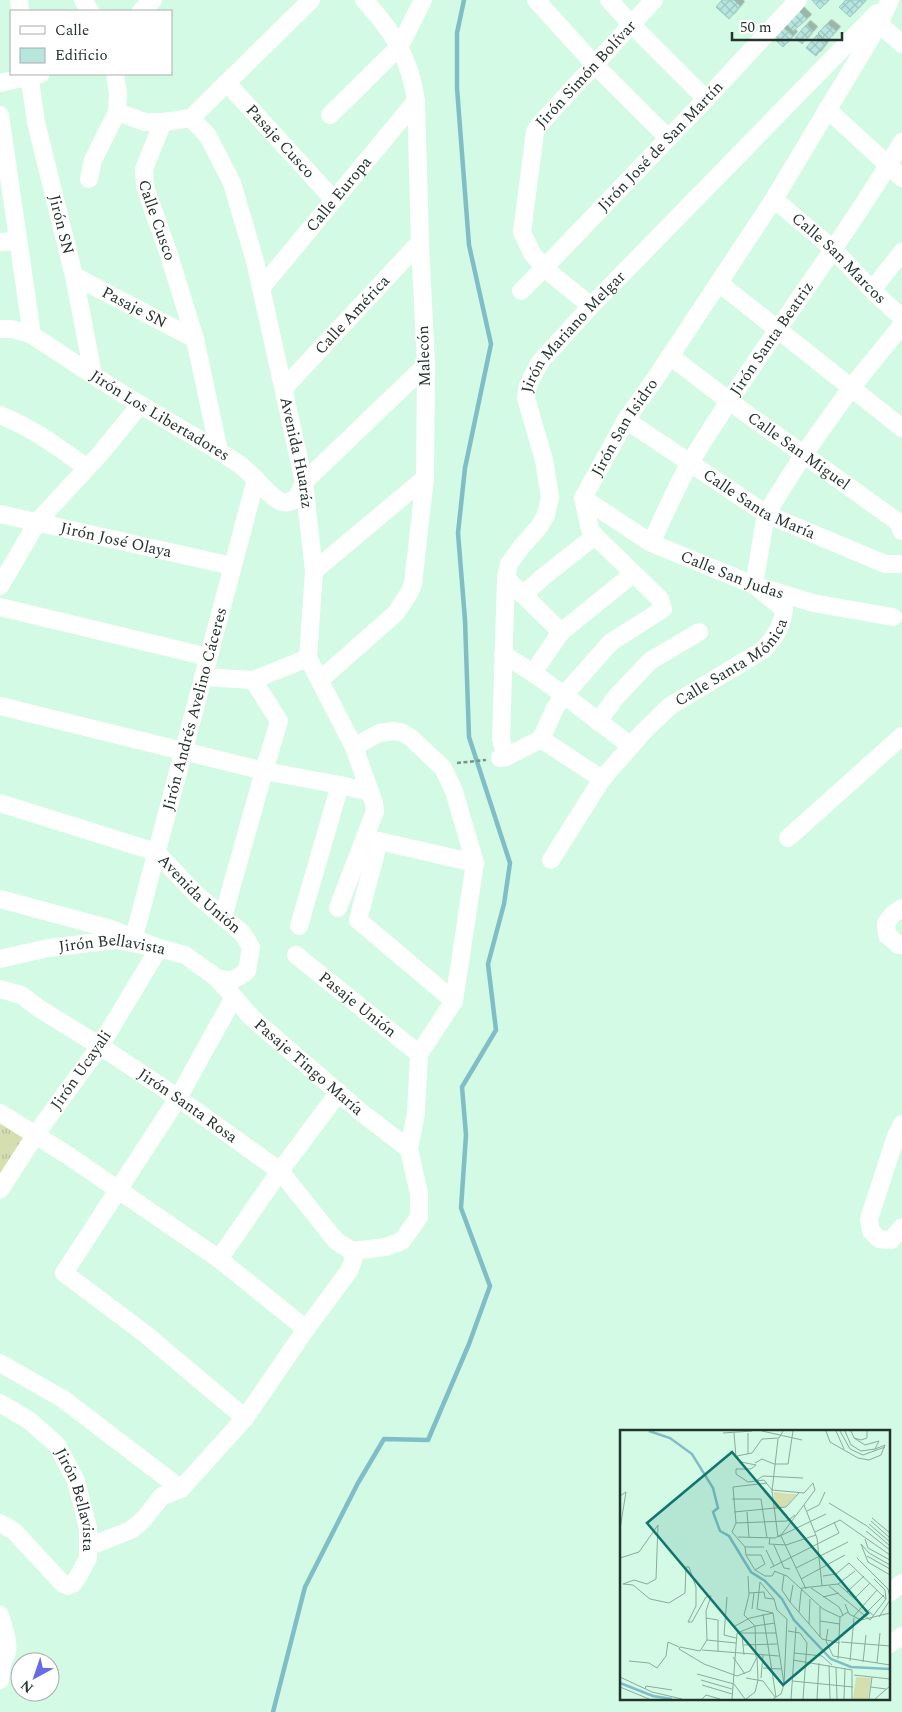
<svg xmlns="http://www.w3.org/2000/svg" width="902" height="1712" viewBox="0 0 902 1712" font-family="Spectral,serif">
	<defs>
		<pattern id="park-tufts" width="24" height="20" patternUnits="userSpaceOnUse" patternTransform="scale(1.25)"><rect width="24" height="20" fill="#d4deaf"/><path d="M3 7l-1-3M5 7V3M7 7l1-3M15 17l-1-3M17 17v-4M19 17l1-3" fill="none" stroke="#b6bf97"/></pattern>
		<pattern id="building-cross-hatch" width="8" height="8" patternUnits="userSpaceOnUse" patternTransform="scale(1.25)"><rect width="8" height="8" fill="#b7e6df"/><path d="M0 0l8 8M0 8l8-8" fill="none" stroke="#9dc6c0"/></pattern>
		<filter id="shadow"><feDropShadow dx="4.5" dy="-4.5" stdDeviation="0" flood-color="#0004"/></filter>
	</defs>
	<rect width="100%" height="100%" fill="#d2fae5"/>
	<path fill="url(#park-tufts)" d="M 0,1120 L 27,1134 L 0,1175 Z"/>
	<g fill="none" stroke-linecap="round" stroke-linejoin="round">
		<path stroke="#7fbdc7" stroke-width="4.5" d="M 273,1712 L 305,1587 L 358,1483 L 384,1439 L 428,1440 L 469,1344 L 490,1286 L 461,1208 L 466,1135 L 462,1087 L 496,1030 L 488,964 L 504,904 L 510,863 L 469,737 L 465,620 L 458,533 L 465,468 L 491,344 L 469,245 L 457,88 L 457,33 L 464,0"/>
	</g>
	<path fill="url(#building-cross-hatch)" stroke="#9ac8c2" filter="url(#shadow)" d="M 722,0 L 734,0 L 740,6 L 729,19 L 716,7 Z
		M 812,0 L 829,0 L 820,9 Z
		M 846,0 L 866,0 L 850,17 L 839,7 Z
		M 797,9 L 807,19 L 793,31 L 784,21 Z
		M 827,24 L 836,31 L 827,41 L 818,33 Z
		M 780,25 L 793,36 L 783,47 L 771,36 Z
		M 806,25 L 813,31 L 802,44 L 795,38 Z
		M 817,35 L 826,43 L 816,56 L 806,48 Z"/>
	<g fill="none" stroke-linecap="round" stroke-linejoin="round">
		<path stroke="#799486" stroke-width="2.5" stroke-dasharray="4 2.5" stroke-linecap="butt" d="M 457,763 L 486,760"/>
		<g stroke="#fff" stroke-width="18">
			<path d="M 19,0 L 20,11"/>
			<path d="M 83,0 L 90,11"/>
			<path d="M 536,0 L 595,65 L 668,138"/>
			<path d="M 609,0 L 631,24 L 706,99"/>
			<path d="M 141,11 L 153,0"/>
			<path d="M 879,24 L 902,44"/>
			<path id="s1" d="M 29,74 L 36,122 L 74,276 L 93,374"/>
			<path d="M 0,83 L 41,74"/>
			<path id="s2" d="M 227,83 L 334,200"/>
			<path d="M 827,109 L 902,178"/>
			<path d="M 117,112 L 145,122 L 163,122 L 191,118 L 311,0"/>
			<path d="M 0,115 L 32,335"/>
			<path d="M 330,115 L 400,46 L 423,0"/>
			<path id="s3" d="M 191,118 L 208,136 L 232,183 L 255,261 L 304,482 L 314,571 L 308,658 L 354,747 L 374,803 L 375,811 L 338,908"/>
			<path id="s4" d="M 163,122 L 144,169 L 145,187 L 169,255 L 195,339 L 219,451"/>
			<path d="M 89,179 L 93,160 L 117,112 L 118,94 L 115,74"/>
			<path id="s5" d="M 774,199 L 833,249 L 872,290 L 902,318"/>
			<path d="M 0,242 L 18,241"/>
			<path id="s6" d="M 74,276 L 195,339"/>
			<path d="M 719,283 L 902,428"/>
			<path id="s7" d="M 261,288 L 416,101"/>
			<path d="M 872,290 L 902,252"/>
			<path id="s8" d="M 521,291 L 544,268 L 706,99 L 798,0"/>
			<path id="s9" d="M 591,306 L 544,268 L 532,253 L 522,232 L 535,132 L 540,124 L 654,0"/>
			<path id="s10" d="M 0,329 L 12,329 L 32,335 C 69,359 104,383 141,405 C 174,425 207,443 239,464 C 251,472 271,499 282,502 C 296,505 300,492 304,482 L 426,365"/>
			<path id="s11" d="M 670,356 L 729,401 L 898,522 L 902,531"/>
			<path id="s12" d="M 284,388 L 420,242"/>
			<path d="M 0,415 C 33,428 58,447 87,468"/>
			<path id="s13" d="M 626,420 L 766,514 L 885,564 L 902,564"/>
			<path id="s14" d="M 583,498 L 651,543 L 754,585 L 813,603 L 893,617"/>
			<path id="s15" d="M 0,514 L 232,566"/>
			<path id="s16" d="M 651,543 C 664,516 676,487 691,461 C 757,352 837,252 902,142"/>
			<path d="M 314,571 L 425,478"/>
			<path d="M 506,578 L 561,632 L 533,673 L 564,695 L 631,746"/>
			<path d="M 0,586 L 38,521 L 100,454 L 140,405"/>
			<path d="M 523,595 L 543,577 L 595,536"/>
			<path d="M 0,607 L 208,657"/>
			<path d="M 561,632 L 633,574"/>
			<path d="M 503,654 L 533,673"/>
			<path d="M 203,677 L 253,680 L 308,658"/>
			<path d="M 320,680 L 396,613 L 409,593 L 413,584 L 425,478 L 426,365 L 420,242 L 416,101 C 410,58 393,31 364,0"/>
			<path d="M 0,706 L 264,771 L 340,785 L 370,792"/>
			<path d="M 598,722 L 616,697 L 650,661 L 699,632"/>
			<path d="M 541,739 L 602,779"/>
			<path id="s17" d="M 506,757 L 501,739 L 506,578 L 509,564 L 522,546 L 539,527 L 546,515 L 550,497 L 544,460 L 526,398 L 528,385 L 540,362 L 591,306 L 877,13"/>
			<path id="s18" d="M 500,758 L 506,757 L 541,739 L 555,708 L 564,695 L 611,642 L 663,609 L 660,599 L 595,536 L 590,529 L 583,498 L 626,420 L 657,376 L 774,199 L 879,24 L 890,0"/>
			<path id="s19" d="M 0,803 L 156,852 L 197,895 L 242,933 L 251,947 L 247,971 C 235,980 232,982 217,978"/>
			<path d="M 788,838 L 902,736"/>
			<path id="s20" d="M 551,860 L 602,779 L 644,731 L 670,706 L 763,650 C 774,639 783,626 784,609 L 754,585 L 766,514 L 804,454 L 851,388 L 902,325"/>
			<path d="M 0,899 L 111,929 L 159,948 L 100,1046 L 36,1134 L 0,1190"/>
			<path d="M 902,908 L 893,914 L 886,923 L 887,935 L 899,945 L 902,945"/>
			<path d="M 223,917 L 264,771 L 279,721 L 253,680"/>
			<path d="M 299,926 L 340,785"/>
			<path id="s21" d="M 134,937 L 256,479"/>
			<path id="s22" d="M 296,955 L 419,1054"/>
			<path id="s23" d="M 0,959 L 48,948 L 115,940 L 159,948 L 185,955 L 217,978 L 252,1018 L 362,1113 L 409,1149"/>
			<path id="s24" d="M 0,989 L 21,995 L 40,1009 L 100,1046 L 178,1098 L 280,1171 L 336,1241 L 352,1251"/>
			<path d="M 234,997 L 178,1098 L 64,1273 L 144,1333 L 245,1418"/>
			<path d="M 454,1001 L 475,863"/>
			<path d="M 0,1113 L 69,1156 L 219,1259 L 306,1329"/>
			<path d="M 902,1124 L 896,1136 L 869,1219 L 871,1231 L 879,1239 L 891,1240 L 902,1227"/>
			<path d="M 352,1251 L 386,1247 L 402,1241 L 419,1217 L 419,1194 L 409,1149 L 416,1113 L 419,1054 L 454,1001 L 358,920 L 379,841 L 475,863 L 454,791 L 443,768 L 410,737 L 401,732 L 393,731 L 379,733 L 354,747"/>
			<path d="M 219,1259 L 280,1171 L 339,1092"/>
			<path d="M 0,1363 L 63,1399 L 181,1489 L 245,1418 L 306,1329 L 349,1271 L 353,1261 L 352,1251"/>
			<path id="s25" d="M 0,1403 L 30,1421 L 57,1445 L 76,1481 L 88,1528 L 88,1558 L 79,1575 L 73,1584 L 68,1586 L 63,1584 L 14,1531 L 0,1523"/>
			<path d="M 88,1547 L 131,1530 L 143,1520 L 162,1496 L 181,1489"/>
			<path d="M 888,1594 L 902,1583"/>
			<path d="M 0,1615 C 3,1628 15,1653 0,1661"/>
			<path d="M 888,1645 L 902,1636"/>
			<path d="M 0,1680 L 3,1660"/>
		</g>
	</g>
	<g text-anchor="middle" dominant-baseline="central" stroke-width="4.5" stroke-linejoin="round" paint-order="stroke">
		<g font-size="16" fill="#24342c" stroke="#fff">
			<text stroke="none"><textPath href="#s9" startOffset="281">Jirón Simón Bolívar</textPath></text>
			<text stroke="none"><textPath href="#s2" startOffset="79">Pasaje Cusco</textPath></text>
			<text stroke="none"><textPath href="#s8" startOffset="201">Jirón José de San Martín</textPath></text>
			<text stroke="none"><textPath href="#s7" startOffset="122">Calle Europa</textPath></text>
			<text stroke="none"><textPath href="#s4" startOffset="104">Calle Cusco</textPath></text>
			<text stroke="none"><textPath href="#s1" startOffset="154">Jirón SN</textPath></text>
			<text stroke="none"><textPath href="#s5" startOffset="88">Calle San Marcos</textPath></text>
			<text stroke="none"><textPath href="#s6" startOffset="68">Pasaje SN</textPath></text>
			<text stroke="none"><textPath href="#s12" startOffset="100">Calle América</textPath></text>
			<text stroke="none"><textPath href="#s17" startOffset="459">Jirón Mariano Melgar</textPath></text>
			<text stroke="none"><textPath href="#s16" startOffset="238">Jirón Santa Beatriz</textPath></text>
			<text transform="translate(424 356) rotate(-92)">Malecón</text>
			<text stroke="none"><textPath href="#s10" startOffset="184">Jirón Los Libertadores</textPath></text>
			<text stroke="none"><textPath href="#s18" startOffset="451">Jirón San Isidro</textPath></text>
			<text stroke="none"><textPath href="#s11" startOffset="160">Calle San Miguel</textPath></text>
			<text stroke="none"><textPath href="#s3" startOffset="355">Avenida Huaráz</textPath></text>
			<text stroke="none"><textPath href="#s13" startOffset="158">Calle Santa María</textPath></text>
			<text stroke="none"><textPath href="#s15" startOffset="119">Jirón José Olaya</textPath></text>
			<text stroke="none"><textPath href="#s14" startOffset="169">Calle San Judas</textPath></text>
			<text stroke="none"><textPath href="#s20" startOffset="272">Calle Santa Mónica</textPath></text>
			<text stroke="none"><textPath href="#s21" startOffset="236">Jirón Andrés Avelino Cáceres</textPath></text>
			<text stroke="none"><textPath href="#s19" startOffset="224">Avenida Unión</textPath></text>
			<text stroke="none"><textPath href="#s23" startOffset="114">Jirón Bellavista</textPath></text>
			<text stroke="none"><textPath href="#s22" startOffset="79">Pasaje Unión</textPath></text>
			<text stroke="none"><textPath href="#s23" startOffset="356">Pasaje Tingo María</textPath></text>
			<text transform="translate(81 1070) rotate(-55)">Jirón Ucayali</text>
			<text stroke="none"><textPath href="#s24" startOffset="222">Jirón Santa Rosa</textPath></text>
			<text stroke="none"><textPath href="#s25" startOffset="130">Jirón Bellavista</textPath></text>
		</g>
	</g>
	<g transform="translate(620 1430)">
		<rect width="270" height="270" fill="#d2fae5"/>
		<path d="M 154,62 L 169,64 L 177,64 L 166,77 L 155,79 Z" fill="#d4deaf"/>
		<path d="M 236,247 L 251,248 L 248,269 L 233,269 Z" fill="#d4deaf"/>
		<path fill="none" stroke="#7fbdc7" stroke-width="2.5" d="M 29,1 L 50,8 L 72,24 L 93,58 L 98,78 L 93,82 L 100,101 L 109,106 L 131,142 L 145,151 L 162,169 L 174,190 L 211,229 L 231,237 L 270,239M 0,253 L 33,266 L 52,269"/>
		<path fill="none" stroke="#8cab9b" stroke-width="1" d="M 142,1 L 182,10M 206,1 L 210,12 L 238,28 L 249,30 L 261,25 L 265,15 L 255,19M 216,1 L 224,19M 220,1 L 230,19 L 243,25 L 265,17M 225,1 L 231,15 L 241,21 L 255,19 L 259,11 L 245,15 L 234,8M 231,1 L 234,8 L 241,10 L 247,8 L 247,1M 103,3 L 132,1M 114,3 L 116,27M 128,3 L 128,24M 158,9 L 152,61 L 158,107 L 206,84M 135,33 L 142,29 L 154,34 L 168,34 L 173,1M 137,50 L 143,46 L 183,48M 147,53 L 113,57 L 116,93 L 112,102 L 125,117 L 126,125 L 141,125 L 145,134 L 135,140 L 145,146 L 152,146 L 155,141M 0,66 L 6,62 L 0,99M 112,69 L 141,69 L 147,108M 209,73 L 247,96 L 270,116M 184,75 L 197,108 L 202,156M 187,81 L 199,75 L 205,62M 114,82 L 166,77 L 179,63M 127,82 L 129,107M 252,88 L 270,103M 251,91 L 270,108M 116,93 L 167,91 L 175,85M 249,94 L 270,112M 246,101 L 270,120M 195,102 L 220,90 L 270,125M 161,106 L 186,159M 118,107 L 155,108 L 162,104 L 195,60 L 193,53 L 184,63 L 152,60 L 144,50 L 128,52 L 116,44 L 116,39 L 131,39 L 136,35 L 121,32 L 117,26 L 132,23 L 142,9 L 159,8 L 163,1M 150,108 L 149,114 L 166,115 L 196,105M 245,109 L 248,118 L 270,130M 154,115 L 164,138 L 170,139M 125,117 L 144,117M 146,120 L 154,136M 126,125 L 135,140M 247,126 L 270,139M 0,128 L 19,122 L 38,95 L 36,149 L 27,154 L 14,150 L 3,154 L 13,155 L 30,169 L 49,173 L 65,163 L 66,137 L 69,137 L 76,157 L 76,176 L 68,192 L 72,192 L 86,167 L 91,166 L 86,181 L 87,210 L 80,221 L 60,217 L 59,219 L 84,234 L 117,246 L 130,241 L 137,227 L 138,250 L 135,262 L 126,269M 237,128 L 268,159 L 270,167M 270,135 L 249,123 L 241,114 L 248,132 L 270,145M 150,138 L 219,103 L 214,92M 176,138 L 228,112M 154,141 L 167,146 L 203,179 L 220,187M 164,145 L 162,160 L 170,172 L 202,209 L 220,213M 128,146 L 129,165 L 124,185 L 135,196 L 136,227M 203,146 L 216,144 L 229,133 L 266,169M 181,149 L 225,125M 140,152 L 154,169 L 157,180 L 167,189 L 164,254M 140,152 L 137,179 L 153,183M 218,154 L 254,186M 209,156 L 250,190 L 266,169 L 265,160 L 254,149M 191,158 L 219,177 L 223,185M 181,162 L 182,158 L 218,154 L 235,141M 227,162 L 244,146M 129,163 L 144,162 L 145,168 L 154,169M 107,167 L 104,205 L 116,208M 203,167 L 219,163M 234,169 L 250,153M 170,172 L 173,155M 225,174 L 229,184 L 241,190 L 270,183M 200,177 L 200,207M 132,179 L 134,163M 248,181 L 264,165M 179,182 L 181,162M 143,184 L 156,267M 233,187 L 257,160M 259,187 L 270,170M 86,188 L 98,190 L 98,222M 200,191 L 220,194M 189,194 L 190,169M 115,196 L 130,188 L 153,183M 208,199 L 206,211 L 213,226 L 270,235M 168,201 L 180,203 L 187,213 L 183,269M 117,203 L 135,196 L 155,193M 117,203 L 156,203M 122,205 L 124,225M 87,210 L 116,213M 221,212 L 270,216M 123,215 L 157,214M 82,220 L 159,226M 174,223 L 202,226 L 212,235M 113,227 L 125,244M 218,229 L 220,187 L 228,182M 173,230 L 232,240 L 232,269M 9,231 L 29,233 L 37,238 L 46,226 L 48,212 L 59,217M 230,231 L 234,188M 243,232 L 246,205M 257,233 L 260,203M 209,235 L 210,269M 216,237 L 217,269M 143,238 L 161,239M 77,244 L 114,254 L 125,269M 234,245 L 270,249M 0,247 L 32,262 L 62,269M 126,248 L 143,251 L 155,267M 141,248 L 143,225M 81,250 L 112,259M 172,251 L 233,257M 82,255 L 112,264M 0,257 L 29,269M 251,257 L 266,259M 25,259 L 26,256 L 52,260M 82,269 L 86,265 L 100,269M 112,269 L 117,203M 153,269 L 161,264 L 164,254 L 153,183M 171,269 L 176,197M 197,269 L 199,233M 224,269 L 225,238M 249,269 L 252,247M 255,269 L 270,256"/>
		<path fill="#0f766e" fill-opacity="0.15" stroke="#0f766e" stroke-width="2.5" d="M 112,22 L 248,183 L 163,255 L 27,93 Z"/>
		<rect width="270" height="270" fill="none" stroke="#24342c" stroke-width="2.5"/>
	</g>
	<rect x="10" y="10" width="162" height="65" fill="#ffffff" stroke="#a7aeab"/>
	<rect x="20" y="26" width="25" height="8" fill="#ffffff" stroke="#a7aeab"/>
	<text x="55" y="35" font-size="15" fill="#24342c">Calle</text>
	<rect x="20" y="48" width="25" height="15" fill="#b7e6df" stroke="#a7aeab"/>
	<text x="55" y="60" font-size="15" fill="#24342c">Edificio</text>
	<g transform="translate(35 1677) rotate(220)"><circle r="24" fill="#ffffff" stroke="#a7aeab"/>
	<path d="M0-4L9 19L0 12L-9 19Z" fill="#656de6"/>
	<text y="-8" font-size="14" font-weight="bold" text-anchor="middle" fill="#24342c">N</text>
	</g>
	<path d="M732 32v8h110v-8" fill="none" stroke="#24342c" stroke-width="2.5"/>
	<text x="740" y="32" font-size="15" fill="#24342c" stroke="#ffffff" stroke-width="4" paint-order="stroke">50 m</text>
</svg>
